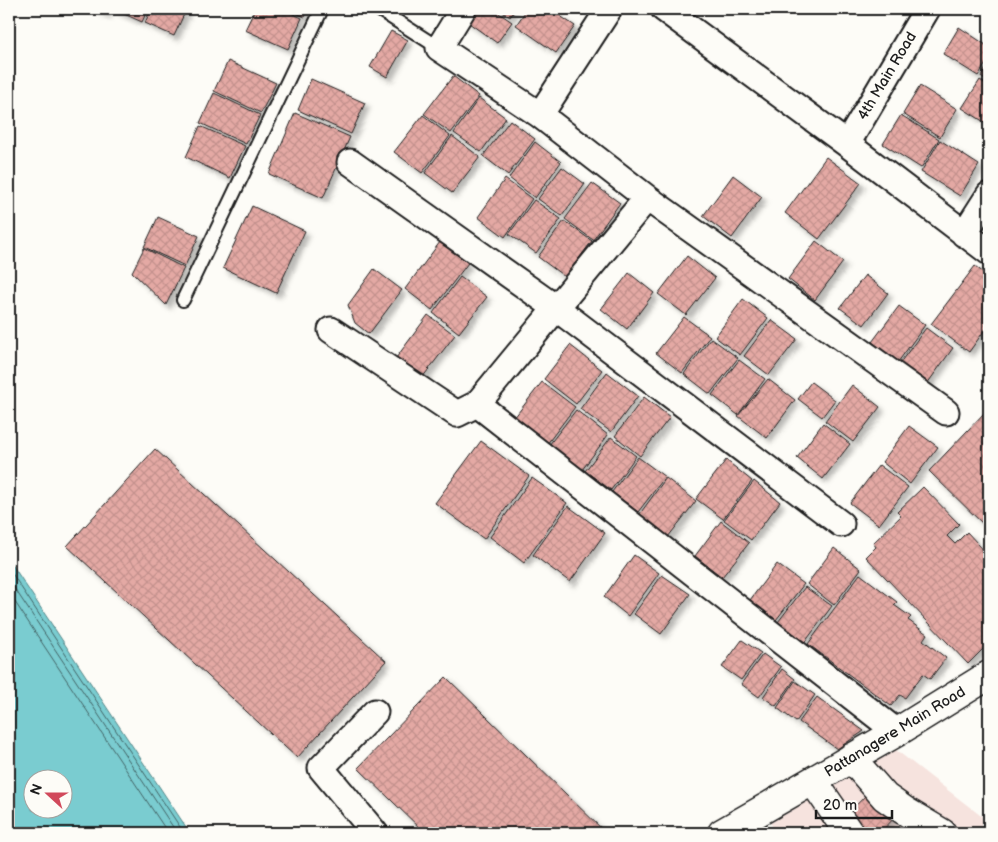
<svg xmlns="http://www.w3.org/2000/svg" width="998" height="842" viewBox="0 0 998 842" font-family="'Balsamiq Sans',sans-serif">
	<defs>
		<pattern id="building-cross-hatch" width="8" height="8" patternUnits="userSpaceOnUse" patternTransform="scale(1.25)"><rect width="8" height="8" fill="#e4a9a4"/><path d="M0 0l8 8M0 8l8-8" fill="none" stroke="#c3918d"/></pattern>
		<filter id="shadow"><feDropShadow dx="4.5" dy="4.5" stdDeviation="2.5" flood-color="#0004"/></filter>
	</defs>
	<rect width="100%" height="100%" fill="#fdfcf7"/>
	<filter id="ink" filterUnits="userSpaceOnUse"><feTurbulence type="fractalNoise" baseFrequency=".02" numOctaves="2"/><feDisplacementMap in="SourceGraphic" scale="10" xChannelSelector="R" yChannelSelector="G"/><feConvolveMatrix kernelMatrix="1 2 1 2 8 2 1 2 1" color-interpolation-filters="sRGB"/></filter>
	<g filter="url(#ink)">
		<path fill="#f6e3de" d="M 896,750 L 989,822 L 989,833 L 778,833 L 770,823 Z"/>
		<path fill="#7accd0" stroke="#548688" fill-rule="evenodd" d="M 9,560 L 190,833 L 10,833 ZM 32,780 L 62,780 L 62,810 L 32,810 Z"/>
		<g fill="none" stroke-linecap="round" stroke-linejoin="round">
			<path stroke="#426264" stroke-width="1" d="M 9,569 L 184,833
				M 9,580 L 177,833
				M 9,593 L 168,833"/>
		</g>
		<path fill="url(#building-cross-hatch)" stroke="#1c1c1c" filter="url(#shadow)" d="M 95,9 L 108,9 L 106,14 Z
			M 113,9 L 148,9 L 142,22 Z
			M 151,9 L 182,9 L 186,10 L 174,36 L 145,23 Z
			M 255,9 L 282,9 L 302,18 L 288,49 L 245,30 Z
			M 287,9 L 309,9 L 305,17 Z
			M 475,9 L 493,9 L 512,22 L 497,43 L 466,21 Z
			M 498,9 L 516,9 L 510,17 Z
			M 527,9 L 550,9 L 575,26 L 556,53 L 516,25 Z
			M 959,27 L 989,47 L 989,59 L 978,76 L 943,54 Z
			M 391,31 L 408,40 L 387,77 L 370,67 Z
			M 228,61 L 276,83 L 261,113 L 214,91 Z
			M 989,63 L 989,83 L 981,77 Z
			M 453,76 L 479,96 L 451,133 L 424,114 Z
			M 311,79 L 365,103 L 351,134 L 298,110 Z
			M 980,80 L 989,86 L 989,125 L 962,108 Z
			M 920,86 L 957,109 L 940,137 L 903,114 Z
			M 214,93 L 260,115 L 246,144 L 200,123 Z
			M 479,98 L 506,118 L 481,152 L 454,133 Z
			M 295,113 L 350,137 L 323,198 L 269,174 Z
			M 423,115 L 450,136 L 422,173 L 394,152 Z
			M 901,115 L 939,139 L 921,168 L 883,144 Z
			M 510,120 L 535,139 L 508,175 L 483,156 Z
			M 200,126 L 245,146 L 230,178 L 186,157 Z
			M 452,136 L 480,157 L 452,193 L 425,173 Z
			M 940,140 L 979,165 L 960,196 L 921,172 Z
			M 535,142 L 561,162 L 535,198 L 509,178 Z
			M 826,157 L 861,183 L 819,239 L 785,213 Z
			M 562,167 L 585,184 L 562,216 L 538,199 Z
			M 733,175 L 762,197 L 732,238 L 703,216 Z
			M 505,179 L 532,199 L 505,237 L 478,217 Z
			M 592,183 L 620,203 L 593,240 L 565,219 Z
			M 534,200 L 561,219 L 536,253 L 509,234 Z
			M 252,206 L 305,231 L 276,293 L 223,268 Z
			M 158,217 L 199,236 L 185,266 L 144,247 Z
			M 564,221 L 592,241 L 565,277 L 538,257 Z
			M 816,241 L 843,262 L 815,300 L 788,279 Z
			M 440,242 L 468,263 L 432,310 L 405,289 Z
			M 144,248 L 184,268 L 166,305 L 132,272 Z
			M 687,256 L 715,278 L 686,315 L 658,294 Z
			M 975,266 L 989,277 L 989,324 L 969,352 L 931,324 Z
			M 374,269 L 402,290 L 369,334 L 355,323 L 348,305 Z
			M 629,273 L 654,293 L 627,329 L 601,309 Z
			M 865,275 L 888,293 L 864,325 L 840,308 Z
			M 460,277 L 487,297 L 459,333 L 433,313 Z
			M 743,299 L 768,318 L 740,355 L 715,337 Z
			M 899,306 L 925,325 L 898,362 L 872,342 Z
			M 428,315 L 455,335 L 422,378 L 396,358 Z
			M 684,317 L 710,336 L 682,373 L 656,353 Z
			M 771,320 L 797,339 L 769,375 L 744,356 Z
			M 926,328 L 953,348 L 927,384 L 899,364 Z
			M 711,338 L 738,358 L 710,394 L 684,374 Z
			M 570,345 L 602,370 L 576,404 L 544,379 Z
			M 739,360 L 765,379 L 738,415 L 712,395 Z
			M 607,372 L 638,396 L 611,432 L 580,409 Z
			M 768,379 L 795,400 L 767,438 L 738,416 Z
			M 542,382 L 575,407 L 547,444 L 514,418 Z
			M 811,382 L 835,400 L 822,417 L 798,399 Z
			M 852,385 L 880,407 L 853,442 L 825,421 Z
			M 644,397 L 670,417 L 640,456 L 615,436 Z
			M 576,410 L 608,435 L 582,470 L 549,445 Z
			M 986,411 L 989,414 L 989,530 L 929,471 Z
			M 823,423 L 850,444 L 823,479 L 797,458 Z
			M 909,426 L 938,447 L 910,484 L 882,462 Z
			M 611,437 L 636,456 L 611,490 L 585,471 Z
			M 481,441 L 529,476 L 484,539 L 435,503 Z
			M 155,449 L 386,661 L 297,758 L 67,546 Z
			M 638,457 L 665,477 L 638,512 L 612,492 Z
			M 726,460 L 752,481 L 723,519 L 696,499 Z
			M 879,465 L 908,487 L 879,525 L 850,503 Z
			M 532,478 L 567,503 L 524,563 L 490,537 Z
			M 666,478 L 696,501 L 668,537 L 639,515 Z
			M 754,481 L 780,502 L 751,540 L 724,520 Z
			M 923,487 L 959,524 L 947,536 L 955,544 L 967,532 L 989,556 L 989,643 L 968,664 L 866,557 L 876,547 L 873,543 L 901,516 L 897,512 Z
			M 568,506 L 605,533 L 570,582 L 533,555 Z
			M 721,521 L 749,543 L 722,577 L 695,556 Z
			M 834,548 L 861,569 L 834,605 L 807,584 Z
			M 634,555 L 659,573 L 628,616 L 604,597 Z
			M 777,564 L 804,584 L 776,620 L 750,600 Z
			M 860,574 L 897,602 L 894,605 L 911,617 L 908,620 L 927,634 L 923,640 L 946,658 L 930,679 L 923,674 L 905,698 L 900,695 L 891,706 L 808,644 Z
			M 662,575 L 690,594 L 661,634 L 634,614 Z
			M 805,587 L 832,606 L 805,642 L 778,622 Z
			M 742,640 L 761,653 L 741,680 L 722,667 Z
			M 763,654 L 781,667 L 759,697 L 741,684 Z
			M 782,669 L 795,679 L 776,706 L 763,697 Z
			M 446,677 L 606,833 L 425,833 L 358,768 Z
			M 795,681 L 815,695 L 796,722 L 777,708 Z
			M 817,697 L 864,731 L 837,749 L 799,722 Z
			M 871,790 L 897,815 L 880,833 L 829,833 Z"/>
		<g fill="none" stroke-linecap="round" stroke-linejoin="round">
			<defs>
				<path id="service" d="M 378,9 L 439,48
					M 183,300 L 322,9"/>
				<path id="minor" d="M 463,9 L 439,48 L 540,115 L 647,198 L 946,412
					M 664,9 L 847,144 L 989,252
					M 540,115 L 609,9
					M 847,144 L 927,9
					M 350,162 L 556,308 L 841,524
					M 964,234 L 989,195
					M 331,330 L 457,414 L 477,404 L 897,732
					M 477,404 L 647,198
					M 375,833 L 321,768 L 375,712"/>
				<path id="tertiary" d="M 851,758 L 885,797 L 905,811 L 942,833
					M 813,781 L 849,833
					M 722,833 L 897,732 L 989,675"/>
			</defs>
			<use href="#service" stroke="#1c1c1c" stroke-width="16"/>
			<use href="#minor" stroke="#1c1c1c" stroke-width="29"/>
			<use href="#tertiary" stroke="#1c1c1c" stroke-width="31"/>
			<use href="#service" stroke="#fdfcf7" stroke-width="12"/>
			<use href="#minor" stroke="#fdfcf7" stroke-width="25"/>
			<use href="#tertiary" stroke="#fdfcf7" stroke-width="28"/>
		</g>
	</g>
	<g text-anchor="middle" dominant-baseline="central" stroke-width="4" stroke-linejoin="round" paint-order="stroke">
		<g font-size="15" fill="#1c1c1c" stroke="#fdfcf7">
			<text transform="translate(887 76) rotate(-59)">4th Main Road</text>
			<text transform="translate(895 732) rotate(-31)">Pattanagere Main Road</text>
		</g>
	</g>
	<rect width="998" height="842" fill="none" stroke="#fdfcf7" stroke-width="30"/>
	<rect x="15" y="15" width="968" height="812" fill="none" stroke="#1c1c1c" stroke-width="2" filter="url(#ink)"/>
	<g transform="translate(48 794) rotate(291)"><circle r="24" fill="#fdfcf7" stroke="#a3a29f"/>
	<path d="M0-4L9 19L0 12L-9 19Z" fill="#d1495b"/>
	<text y="-8" font-size="14" font-weight="bold" text-anchor="middle" fill="#1c1c1c">N</text>
	</g>
	<path d="M816 810v8h76v-8" fill="none" stroke="#1c1c1c" stroke-width="2.5"/>
	<text x="823" y="810" font-size="15" fill="#1c1c1c" stroke="#fdfcf7" stroke-width="4" paint-order="stroke">20 m</text>
</svg>
